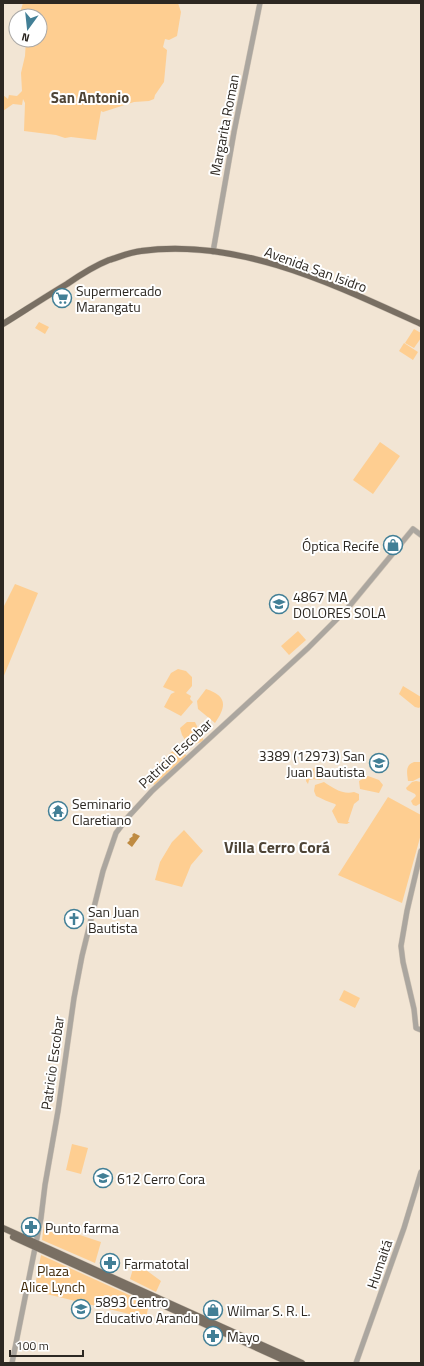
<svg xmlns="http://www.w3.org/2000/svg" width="424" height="1366" viewBox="0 0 424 1366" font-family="'Titillium Web',sans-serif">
	<rect width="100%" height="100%" fill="#f2e5d4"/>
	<path fill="#fece91" d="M 23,3 L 178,3 L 181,12 L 177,36 L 169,40 L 165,39 L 163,47 L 167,50 L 164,82 L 155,95 L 154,99 L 149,101 L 134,102 L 103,112 L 101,111 L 96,140 L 71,137 L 65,138 L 56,135 L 24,131 L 25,103 L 23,99 L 22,105 L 13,104 L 3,111 L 3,95 L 8,99 L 9,95 L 17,96 L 22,91 L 21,73 L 25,56 L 26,40 L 40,40 L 40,16 L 19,16 Z
		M 39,322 L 49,327 L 45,334 L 35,328 Z
		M 414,329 L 421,333 L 421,338 L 414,348 L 405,343 Z
		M 404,343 L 418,352 L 413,360 L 399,351 Z
		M 380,442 L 400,456 L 373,494 L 353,480 Z
		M 15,584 L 38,593 L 3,678 L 3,608 Z
		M 298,631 L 306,640 L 289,655 L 281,646 Z
		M 178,669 L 186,671 L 192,677 L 192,686 L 186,693 L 191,696 L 190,699 L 193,702 L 181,716 L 164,707 L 171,694 L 175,692 L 163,687 L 171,673 Z
		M 403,686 L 421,697 L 421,706 L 419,708 L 415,707 L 399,694 Z
		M 206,689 C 228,696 226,707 215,723 L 198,709 L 197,701 Z
		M 187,722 L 195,722 L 204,741 L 189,746 L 182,735 L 180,728 Z
		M 175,749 L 182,751 L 188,757 L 166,781 L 154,785 C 144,771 166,757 175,749 Z
		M 414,762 L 421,762 L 421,777 L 413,781 L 408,781 C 407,773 405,765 414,762 Z
		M 316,766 L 321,767 L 325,776 L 321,780 L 313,779 L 309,780 L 308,784 L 306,781 L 307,775 Z
		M 368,776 L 379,780 L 383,785 L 379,793 L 360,789 L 359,781 Z
		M 416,781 L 421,782 L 421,803 L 416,806 L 413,805 L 411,801 L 416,796 L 415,794 L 407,790 L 406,788 L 412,782 Z
		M 324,782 C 333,788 343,795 354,792 L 359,794 L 359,800 L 354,804 L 348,822 L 350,822 L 347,824 L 338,823 L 332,811 L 336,805 L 335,804 C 328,802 323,799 316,796 L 314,791 L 315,785 Z
		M 388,797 L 421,815 L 421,834 L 402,903 L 338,875 Z
		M 184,830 L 203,851 L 191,865 L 182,887 L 155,880 L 160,862 L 172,842 Z
		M 344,990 L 360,998 L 355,1008 L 339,1000 Z
		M 72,1144 L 88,1148 L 81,1174 L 66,1170 Z
		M 44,1223 L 101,1242 L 95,1263 L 42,1240 Z
		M 41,1255 L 149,1304 L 146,1318 L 34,1291 Z
		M 135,1262 L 161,1281 L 156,1292 L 130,1279 Z"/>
	<path fill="#bf8b42" d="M 134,833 L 140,836 L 132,847 L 127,843 L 130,840 L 129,839 L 133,836 L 132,835 Z"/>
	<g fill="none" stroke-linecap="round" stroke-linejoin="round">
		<defs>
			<path id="minor" d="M 213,252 L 234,132 L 260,3
				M 421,851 L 407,911 L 401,946 L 403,962 L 414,1009 L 416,1028 L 421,1030
				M 12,1363 L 41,1218 L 45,1185 L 58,1111 L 74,998 L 82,956 L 103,871 L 116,833 L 128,817 L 152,791 L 308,648 L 347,609 L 413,529 L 421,535
				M 356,1363 L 404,1228 L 421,1172"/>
			<path id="major" d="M 3,324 C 24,311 45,297 67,284 C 80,275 94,266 109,260 C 119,257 131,252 141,251 C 240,238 333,284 421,324
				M 3,1228 L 302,1363
				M 13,1237 L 290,1363"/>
		</defs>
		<use href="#minor" stroke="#cfc3b4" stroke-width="6"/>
		<use href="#major" stroke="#cfc3b4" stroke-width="7"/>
		<use href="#minor" stroke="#aba69f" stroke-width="5"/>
		<use href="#major" stroke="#796f63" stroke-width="6"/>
	</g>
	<defs>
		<symbol id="supermarket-ring" viewBox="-11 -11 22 22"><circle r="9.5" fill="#fff" stroke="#427f96" stroke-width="1.5"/><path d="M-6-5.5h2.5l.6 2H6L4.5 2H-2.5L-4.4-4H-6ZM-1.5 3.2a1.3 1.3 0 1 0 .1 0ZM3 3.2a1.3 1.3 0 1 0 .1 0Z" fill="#427f96"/></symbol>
		<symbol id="shop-ring" viewBox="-11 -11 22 22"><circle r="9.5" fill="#fff" stroke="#427f96" stroke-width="1.5"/><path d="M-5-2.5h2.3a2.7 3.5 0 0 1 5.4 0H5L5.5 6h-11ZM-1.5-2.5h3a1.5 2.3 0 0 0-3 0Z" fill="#427f96"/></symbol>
		<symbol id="school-ring" viewBox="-11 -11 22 22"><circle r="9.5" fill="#fff" stroke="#427f96" stroke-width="1.5"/><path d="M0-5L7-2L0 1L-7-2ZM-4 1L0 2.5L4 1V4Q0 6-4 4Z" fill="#427f96"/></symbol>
		<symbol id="temple-ring" viewBox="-11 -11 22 22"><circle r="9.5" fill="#fff" stroke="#427f96" stroke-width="1.5"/><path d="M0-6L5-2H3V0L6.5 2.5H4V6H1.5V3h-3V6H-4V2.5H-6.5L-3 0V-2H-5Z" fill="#427f96"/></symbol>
		<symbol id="church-ring" viewBox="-11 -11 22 22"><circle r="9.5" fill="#fff" stroke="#427f96" stroke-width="1.5"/><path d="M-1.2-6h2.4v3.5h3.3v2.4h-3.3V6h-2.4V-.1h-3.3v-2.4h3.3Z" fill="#427f96"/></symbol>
		<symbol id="pharmacy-ring" viewBox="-11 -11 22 22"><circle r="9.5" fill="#fff" stroke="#427f96" stroke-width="1.5"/><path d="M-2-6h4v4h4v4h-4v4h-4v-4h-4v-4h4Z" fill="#427f96"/></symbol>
	</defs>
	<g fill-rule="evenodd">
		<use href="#supermarket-ring" x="51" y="287" width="22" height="22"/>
		<use href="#shop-ring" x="382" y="534" width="22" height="22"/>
		<use href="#school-ring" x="268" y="593" width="22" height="22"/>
		<use href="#school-ring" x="368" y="752" width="22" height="22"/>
		<use href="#temple-ring" x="47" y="800" width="22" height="22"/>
		<use href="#church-ring" x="63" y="908" width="22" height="22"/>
		<use href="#school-ring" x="92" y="1167" width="22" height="22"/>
		<use href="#pharmacy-ring" x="20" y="1216" width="22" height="22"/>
		<use href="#pharmacy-ring" x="99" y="1252" width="22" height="22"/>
		<use href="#school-ring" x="70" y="1298" width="22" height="22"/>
		<use href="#shop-ring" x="202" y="1299" width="22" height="22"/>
		<use href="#pharmacy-ring" x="202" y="1325" width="22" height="22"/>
	</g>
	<g text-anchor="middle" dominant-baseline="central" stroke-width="4" stroke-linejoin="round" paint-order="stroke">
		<g font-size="14" fill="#2d2822" stroke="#fff">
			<text transform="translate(224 125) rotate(-79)">Margarita Roman</text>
			<text transform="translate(316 269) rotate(20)">Avenida San Isidro</text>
			<text transform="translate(175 753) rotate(-43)">Patricio Escobar</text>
			<text transform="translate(52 1063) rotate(-82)">Patricio Escobar</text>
			<text transform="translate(379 1264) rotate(-71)">Humaitá</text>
		</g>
		<g font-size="14" fill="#2d2822" stroke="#fff" text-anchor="start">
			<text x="76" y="290">Supermercado<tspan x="76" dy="16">Marangatu</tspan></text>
			<text x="379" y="545" text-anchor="end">Óptica Recife</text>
			<text x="293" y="596">4867 MA<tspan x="293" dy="16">DOLORES SOLA</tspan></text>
			<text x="365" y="755" text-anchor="end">3389 (12973) San<tspan x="365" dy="16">Juan Bautista</tspan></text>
			<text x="72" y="803">Seminario<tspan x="72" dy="16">Claretiano</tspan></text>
			<text x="88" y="911">San Juan<tspan x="88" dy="16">Bautista</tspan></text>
			<text x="117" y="1178">612 Cerro Cora</text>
			<text x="45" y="1227">Punto farma</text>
			<text x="124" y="1263">Farmatotal</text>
			<text x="95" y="1301">5893 Centro<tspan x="95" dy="16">Educativo Arandu</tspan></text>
			<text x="227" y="1310">Wilmar S. R. L.</text>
			<text x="227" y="1336">Mayo</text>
		</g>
		<g font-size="14" fill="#422b0b" stroke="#fff">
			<text x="53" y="1270">Plaza<tspan x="53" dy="16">Alice Lynch</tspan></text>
		</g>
		<g font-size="15" font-weight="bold" fill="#4e4436" stroke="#fff">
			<text x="90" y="97">San Antonio</text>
		</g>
		<g font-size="16" font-weight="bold" fill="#4e4436" stroke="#fff">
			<text x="277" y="847">Villa Cerro Corá</text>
		</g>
	</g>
	<rect width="424" height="1366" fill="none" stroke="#2d2822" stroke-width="8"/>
	<g transform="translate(28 28) rotate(195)"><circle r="19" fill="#ffffff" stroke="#aba9a7"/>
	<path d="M0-3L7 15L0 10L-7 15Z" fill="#427f96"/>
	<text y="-6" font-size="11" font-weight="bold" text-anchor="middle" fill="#2d2822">N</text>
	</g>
	<path d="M10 1350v6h73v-6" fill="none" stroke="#2d2822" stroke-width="2"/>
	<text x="16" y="1350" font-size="12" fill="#2d2822" stroke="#ffffff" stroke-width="3" paint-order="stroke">100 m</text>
</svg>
